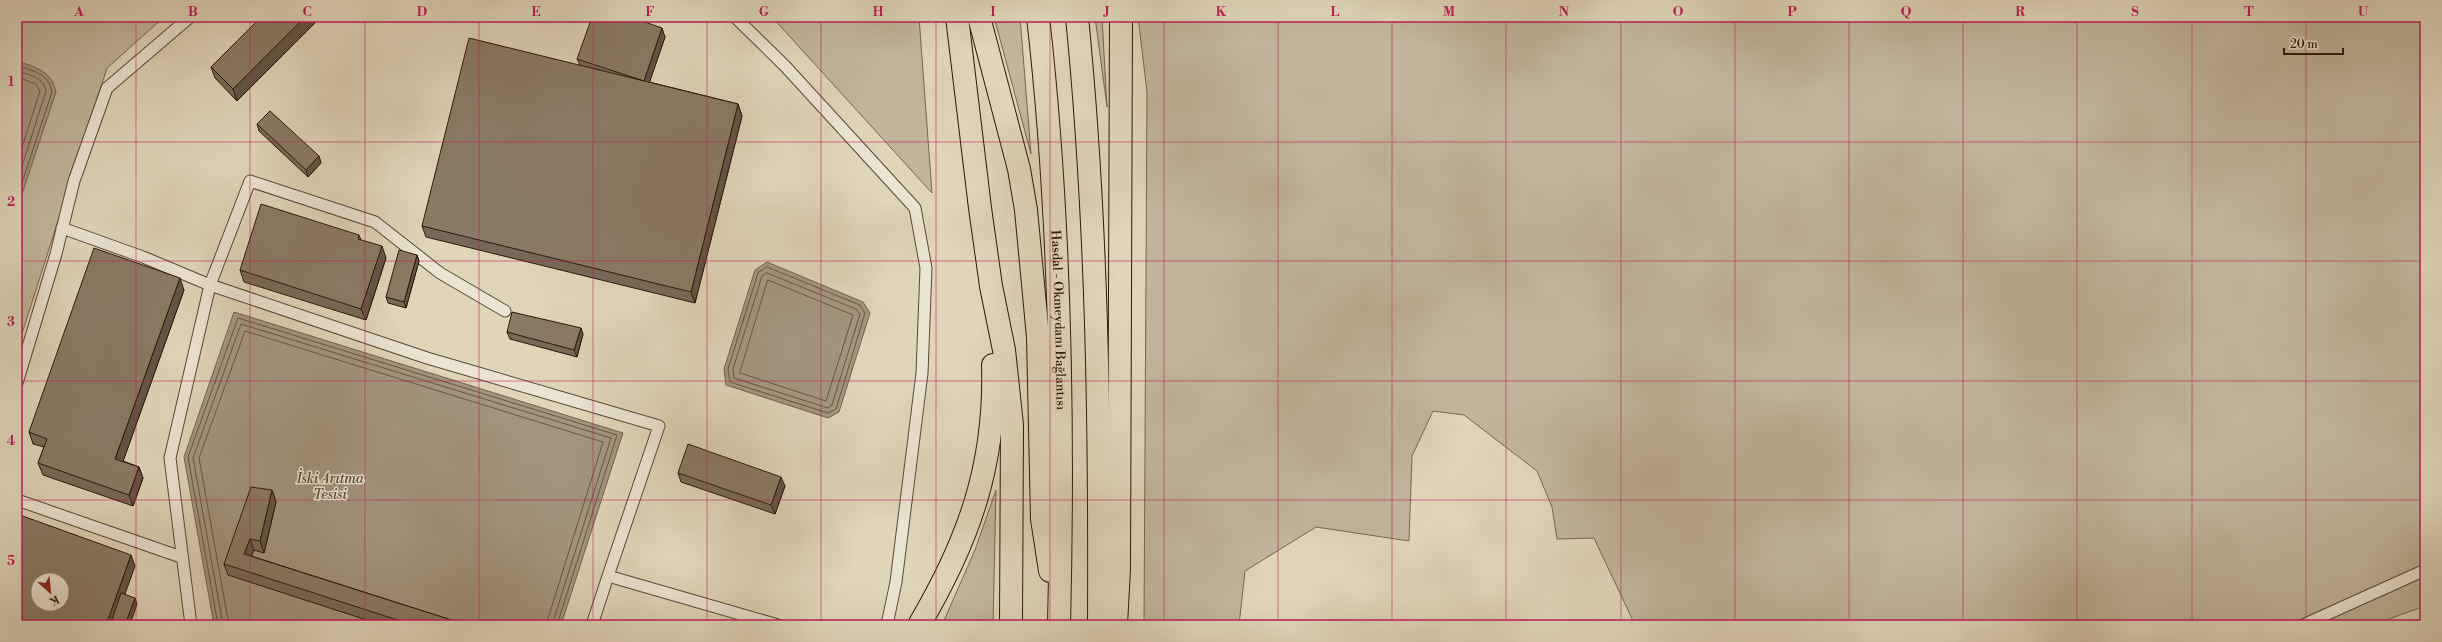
<svg xmlns="http://www.w3.org/2000/svg" width="2442" height="642" viewBox="0 0 2442 642" font-family="'Libre Bodoni',serif">
	<rect width="100%" height="100%" fill="#dfd5b9"/>
	<filter id="stains"><feTurbulence type="fractalNoise" baseFrequency=".005" numOctaves="4"/><feColorMatrix values="0 0 0 0 .2 0 0 0 0 .09 0 0 0 0 .02 0 0 0 .5 -.17"/></filter>
	<radialGradient id="worn" r=".72"><stop offset=".6" stop-color="#630" stop-opacity="0"/><stop offset="1" stop-color="#630" stop-opacity=".3"/></radialGradient>
	<path fill="#c0b59b" stroke="#766652" d="M 17,17 L 164,17 L 107,68 L 17,349 Z
		M 772,17 L 919,17 L 932,193 Z
		M 994,17 L 1020,17 L 1031,154 Z
		M 1095,17 L 1102,17 L 1107,107 Z
		M 1138,17 L 2425,17 L 2425,606 L 2372,625 L 1635,625 L 1594,538 L 1557,539 L 1552,507 L 1537,471 L 1464,415 L 1433,411 L 1412,456 L 1409,541 L 1316,527 L 1245,571 L 1239,625 L 1144,625 L 1147,92 Z
		M 996,490 L 993,625 L 942,625 L 975,550 Z"/>
	<path fill="#a2957e" stroke="#726350" d="M 17,61 C 35,67 52,71 56,92 L 17,209 Z
		M 767,262 L 863,302 L 870,313 L 839,412 L 828,418 L 726,385 L 724,369 L 755,270 Z
		M 234,312 L 623,433 L 561,625 L 214,625 L 184,457 Z"/>
	<g fill="none" stroke-linecap="round" stroke-linejoin="round">
		<path stroke="#665644" stroke-width="1" d="M 17,65 C 32,71 49,73 52,92 L 17,198
			M 17,71 C 29,75 44,77 46,91 L 17,182
			M 17,77 L 36,84 L 40,91 L 17,163
			M 767,267 L 860,305 L 865,313 L 836,409 L 828,413 L 730,382 L 728,369 L 758,273 Z
			M 767,273 L 856,309 L 860,314 L 832,405 L 828,408 L 734,378 L 733,369 L 762,276 Z
			M 768,280 L 853,315 L 826,401 L 740,373 Z
			M 218,625 L 188,457 L 238,318 L 617,435 L 557,625
			M 223,625 L 193,458 L 241,324 L 611,438 L 552,625
			M 229,625 L 199,458 L 245,331 L 603,442 L 546,625"/>
		<defs>
			<path id="lane" d="M 735,17 L 785,66 L 915,208 L 926,268 L 922,373 L 896,582 L 888,620 L 885,625
				M 62,228 L 143,257 L 210,285 L 250,181 L 375,222 L 440,273 L 505,311
				M 17,383 L 56,254 L 74,181 L 107,88 L 190,17
				M 17,500 L 181,557
				M 191,625 L 170,458 L 210,285 L 427,358 L 659,426 L 608,576 L 778,625
				M 592,625 L 608,576
				M 2303,625 L 2425,570"/>
			<g id="highway">
				<path d="M 957,17 L 980,208 L 991,286 L 1004,350 L 1012,425 L 1011,625"/>
				<path d="M 979,17 L 1019,169 L 1026,210 L 1038,337 L 1042,519 L 1050,571"/>
				<path id="s1" d="M 1038,17 C 1061,218 1064,423 1059,625"/>
				<path d="M 1077,17 C 1097,219 1100,422 1099,625"/>
				<path d="M 919,625 C 969,540 996,465 993,365"/>
				<path d="M 1116,625 L 1119,569 L 1121,17"/>
			</g>
		</defs>
		<use href="#lane" stroke="#584736" stroke-width="13"/>
		<use href="#highway" stroke="#2b180a" stroke-width="24"/>
		<use href="#lane" stroke="#eae4d2" stroke-width="11"/>
		<use href="#highway" stroke="#dfd5b9" stroke-width="22"/>
	</g>
	<path fill="#766957" stroke="#2b180a" d="M 261,17 L 321,17 L 237,101 L 215,78 L 211,67 Z
		M 665,37 L 649,82 L 738,104 L 742,116 L 695,303 L 426,237 L 422,226 L 580,65 L 577,59 Z
		M 257,124 L 319,156 L 321,163 L 308,177 L 259,131 Z
		M 359,235 L 361,240 L 386,258 L 366,320 L 244,282 L 240,270 Z
		M 417,255 L 419,261 L 406,308 L 388,303 L 386,297 Z
		M 184,290 L 123,461 L 139,467 L 143,478 L 133,506 L 43,475 L 38,463 L 44,447 L 33,444 L 29,432 Z
		M 507,332 L 583,334 L 577,357 L 510,339 Z
		M 678,473 L 785,486 L 775,514 L 681,482 Z
		M 272,490 L 276,502 L 264,553 L 254,550 L 251,556 L 467,625 L 382,625 L 228,575 L 224,564 Z"/>
	<path fill="#605547" stroke="#2b180a" d="M 305,17 L 321,17 L 237,101 L 233,89 Z
		M 662,28 L 665,37 L 647,90 L 644,81 Z
		M 738,104 L 742,116 L 695,303 L 691,292 Z
		M 319,156 L 321,163 L 308,177 L 306,170 Z
		M 382,246 L 386,258 L 366,320 L 361,309 Z
		M 417,255 L 419,261 L 406,308 L 404,302 Z
		M 180,278 L 184,290 L 120,470 L 115,459 Z
		M 581,328 L 583,334 L 577,357 L 574,350 Z
		M 139,467 L 143,478 L 133,506 L 129,495 Z
		M 781,477 L 785,486 L 775,514 L 771,505 Z
		M 272,490 L 276,502 L 264,553 L 260,541 Z
		M 250,539 L 254,550 L 248,565 L 244,554 Z
		M 131,555 L 135,566 L 114,625 L 111,623 L 111,625 L 106,625 Z
		M 135,598 L 137,604 L 130,625 L 125,625 Z"/>
	<path fill="#897a65" stroke="#2b180a" fill-rule="evenodd" d="M 261,17 L 305,17 L 233,89 L 211,67 Z
		M 592,17 L 630,17 L 662,28 L 644,81 L 577,59 Z
		M 469,38 L 738,104 L 691,292 L 422,226 Z
		M 270,111 L 319,156 L 306,170 L 257,124 Z
		M 261,204 L 359,235 L 358,239 L 382,246 L 361,309 L 240,270 Z
		M 94,248 L 180,278 L 115,459 L 139,467 L 129,495 L 38,463 L 47,439 L 29,432 Z
		M 399,250 L 417,255 L 404,302 L 386,297 Z
		M 512,312 L 581,328 L 574,350 L 507,332 Z
		M 688,444 L 781,477 L 771,505 L 678,473 Z
		M 251,487 L 272,490 L 260,541 L 250,539 L 244,554 L 467,625 L 413,625 L 224,564 Z
		M 17,514 L 131,555 L 106,625 L 17,625 ZM 38,580 L 62,580 L 62,604 L 38,604 Z
		M 121,593 L 135,598 L 125,625 L 115,625 L 111,623 Z"/>
	<path fill="none" stroke="#c2185b" stroke-width="1" stroke-opacity="0.55" d="M 136,17 L 136,625M 250,17 L 250,625M 365,17 L 365,625M 479,17 L 479,625M 593,17 L 593,625M 707,17 L 707,625M 821,17 L 821,625M 936,17 L 936,625M 1050,17 L 1050,625M 1164,17 L 1164,625M 1278,17 L 1278,625M 1392,17 L 1392,625M 1506,17 L 1506,625M 1621,17 L 1621,625M 1735,17 L 1735,625M 1849,17 L 1849,625M 1963,17 L 1963,625M 2077,17 L 2077,625M 2192,17 L 2192,625M 2306,17 L 2306,625M 17,142 L 2425,142M 17,261 L 2425,261M 17,381 L 2425,381M 17,500 L 2425,500"/>
	<g text-anchor="middle" dominant-baseline="central" stroke-width="3" stroke-linejoin="round" paint-order="stroke">
		<g font-size="13" fill="#2b180a" stroke="#eae4d2">
			<text stroke="none"><textPath href="#s1" startOffset="304">Hasdal - Okmeydanı Bağlantısı</textPath></text>
		</g>
		<g font-size="14" font-style="italic" fill="#5b4a38" stroke="#eae4d2">
			<text x="330" y="479">İski Arıtma<tspan x="330" dy="16">Tesisi</tspan></text>
		</g>
	</g>
	<rect width="2442" height="642" fill="none" stroke="#dfd5b9" stroke-width="44"/>
	<g transform="translate(50 592) rotate(153)"><circle r="19" fill="#eae4d2" stroke="#9e9282"/>
	<path d="M0-3L7 15L0 10L-7 15Z" fill="#8f2418"/>
	<text y="-6" font-size="11" font-weight="bold" text-anchor="middle" fill="#2b180a">K</text>
	</g>
	<path d="M2284 48v6h59v-6" fill="none" stroke="#2b180a" stroke-width="2"/>
	<text x="2290" y="48" font-size="12" fill="#2b180a" stroke="#eae4d2" stroke-width="3" paint-order="stroke">20 m</text>
	<rect x="22" y="22" width="2398" height="598" fill="none" stroke="#c2185b" stroke-width="1.5"/>
	<g font-size="13" text-anchor="middle" font-weight="bold" fill="#c2185b">
		<text x="79" y="16">A</text>
		<text x="193" y="16">B</text>
		<text x="307" y="16">C</text>
		<text x="422" y="16">D</text>
		<text x="536" y="16">E</text>
		<text x="650" y="16">F</text>
		<text x="764" y="16">G</text>
		<text x="878" y="16">H</text>
		<text x="993" y="16">I</text>
		<text x="1107" y="16">J</text>
		<text x="1221" y="16">K</text>
		<text x="1335" y="16">L</text>
		<text x="1449" y="16">M</text>
		<text x="1564" y="16">N</text>
		<text x="1678" y="16">O</text>
		<text x="1792" y="16">P</text>
		<text x="1906" y="16">Q</text>
		<text x="2020" y="16">R</text>
		<text x="2135" y="16">S</text>
		<text x="2249" y="16">T</text>
		<text x="2363" y="16">U</text>
		<text x="11" y="86">1</text>
		<text x="11" y="206">2</text>
		<text x="11" y="326">3</text>
		<text x="11" y="445">4</text>
		<text x="11" y="565">5</text>
	</g>
	<rect width="100%" height="100%" filter="url(#stains)"/>
	<rect width="100%" height="100%" fill="url(#worn)"/>
</svg>
